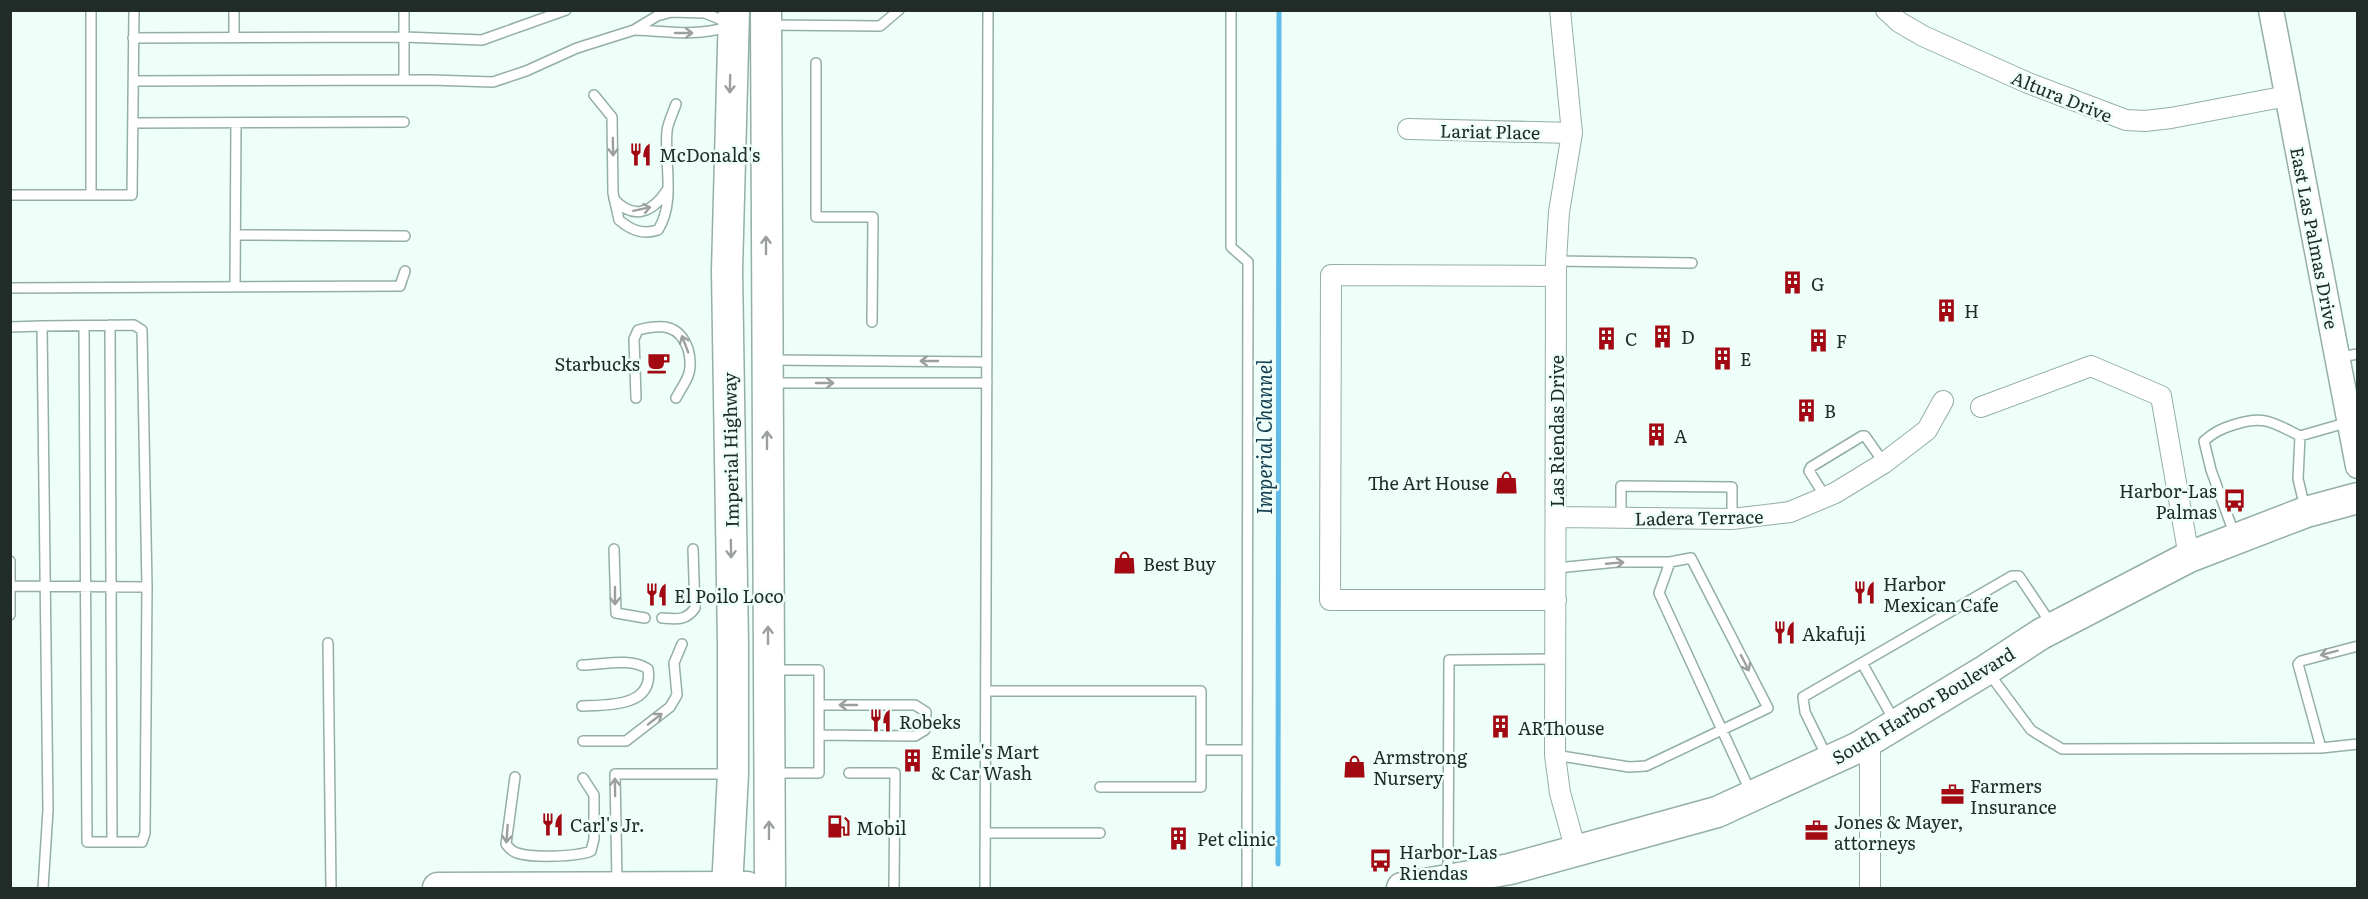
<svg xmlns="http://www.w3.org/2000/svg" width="2368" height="899" viewBox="0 0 2368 899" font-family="Literata,serif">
	<rect width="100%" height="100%" fill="#eefef9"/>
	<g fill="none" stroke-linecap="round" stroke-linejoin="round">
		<path stroke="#62bce9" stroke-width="5" d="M 1278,864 L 1279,10"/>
		<defs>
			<path id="service" d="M 91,10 L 91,195 L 132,195 L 134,10
				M 1231,10 L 1231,247 L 1248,262 L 1247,888
				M 769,25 L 880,26 L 899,10
				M 635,30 C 671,31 692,37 728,27
				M 234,37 L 234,10
				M 133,38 L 404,37 L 404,10
				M 816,63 L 816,217 L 873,217 L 872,322
				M 404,80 L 404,37 L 482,40 L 566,10
				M 134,81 L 431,80 L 493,82 L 526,71 L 577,48 L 634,30 L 657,16 L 671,12 L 705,13 L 729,23
				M 594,95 L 612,117 L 613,193 L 619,220 C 631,230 642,235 658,230 C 676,202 664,163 667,131 C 668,122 673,113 676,104
				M 133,123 L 404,122
				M 10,195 L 91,195
				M 614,199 C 634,221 653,212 667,190
				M 235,235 L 405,236
				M 1556,261 L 1692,263
				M 235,287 L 236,123
				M 10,288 L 400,286 L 405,271
				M 110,325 L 112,842
				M 10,327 L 42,326
				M 2339,357 L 2358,354
				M 771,360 L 987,362
				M 772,383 L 987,383
				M 636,398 L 634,339 L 638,330 C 662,324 679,324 688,349 C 690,356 691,365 689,373 C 687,381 680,390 676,398
				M 2300,436 L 2298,479 L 2305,508
				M 1826,498 L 1809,471 L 1811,467 L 1862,436 L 1865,436 L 1884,463
				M 1621,517 L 1621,486 L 1732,487 L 1732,519
				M 2235,536 L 2211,470 L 2204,441 C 2214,432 2221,429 2233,425 C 2265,415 2272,422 2300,436 L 2349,422
				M 614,549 L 616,613 L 645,618
				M 10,561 L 10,615
				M 1670,562 L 1659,593 L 1751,793
				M 10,586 L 147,587
				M 662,618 C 677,619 686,621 695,608 L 693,549
				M 328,643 L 331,888
				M 1862,663 L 1895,722
				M 582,665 C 602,665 630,657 648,669 C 654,707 608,705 582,706
				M 773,670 L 819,670 L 819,773 L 774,773
				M 1988,672 L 2031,730 L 2062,749 L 2321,748 L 2358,744
				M 986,691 L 1201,691 L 1201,787 L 1100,787
				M 819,705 L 915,705 L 926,712 L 925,730 L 915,736 L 819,735
				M 583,741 L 626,741 L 670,707 L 677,695 L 674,663 L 682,644
				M 2321,748 L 2298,664 L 2301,661 L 2358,646
				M 1201,750 L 1247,750
				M 1555,755 L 1629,767 L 1646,766 L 1768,708 L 1691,558 L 1670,562 L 1617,562 L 1557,568
				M 1827,757 L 1805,712 L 1803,697 L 2012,576 L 2019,576 L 2052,625
				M 849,773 L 895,773 L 894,888
				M 515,777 L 506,844 C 509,848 511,851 517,853 C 532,858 576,857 591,851 L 594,839 L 594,795 L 583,778
				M 986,833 L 1100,833
				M 1448,877 L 1449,660 L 1557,659
				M 617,882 L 615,774 L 729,774
				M 43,888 L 48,810 L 42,326 L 134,325 L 142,330 L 147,587 L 145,833 L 142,842 L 87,842 L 84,326
				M 985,888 L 988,10"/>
			<path id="minor" d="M 1560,10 L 1572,133 L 1559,212 L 1556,261 L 1555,755 L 1560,793 L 1576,851
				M 1886,10 L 1899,22 L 1923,36 L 2028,83 L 2126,120 L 2145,121 L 2171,118 L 2287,96
				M 1408,129 L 1572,133
				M 1556,276 L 1331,275 L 1330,600 L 1556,600
				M 1981,407 L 2091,366 L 2161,396 L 2189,557
				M 1557,517 L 1732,519 L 1790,512 L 1835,493 L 1884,463 L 1927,430 L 1943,401
				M 1870,888 L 1870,740"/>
			<path id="tertiary" d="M 2271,10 L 2358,466"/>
			<path id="primary" d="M 766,10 L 770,888
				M 438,888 L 747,887
				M 727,888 L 733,774 L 733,645 L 727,271 L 734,10
				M 1402,888 L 1510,869 L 1717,812 L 1857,748 L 1986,670 L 2041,634 L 2189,557 L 2306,512 L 2358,498"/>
		</defs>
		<use href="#service" stroke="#94afa6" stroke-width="12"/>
		<use href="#minor" stroke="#94afa6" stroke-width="22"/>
		<use href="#tertiary" stroke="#94afa6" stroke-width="27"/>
		<use href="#primary" stroke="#94afa6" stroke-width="33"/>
		<use href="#service" stroke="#fff" stroke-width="9"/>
		<use href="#minor" stroke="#fff" stroke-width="20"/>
		<use href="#tertiary" stroke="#fff" stroke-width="24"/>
		<use href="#primary" stroke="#fff" stroke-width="30"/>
	</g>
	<defs><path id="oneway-shaft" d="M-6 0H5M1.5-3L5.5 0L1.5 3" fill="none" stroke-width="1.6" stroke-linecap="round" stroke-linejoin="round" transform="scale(1.5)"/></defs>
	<g stroke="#9ba09e">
		<use href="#oneway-shaft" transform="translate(684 33)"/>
		<use href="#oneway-shaft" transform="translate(730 84) rotate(91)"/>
		<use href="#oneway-shaft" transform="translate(613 147) rotate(89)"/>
		<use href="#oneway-shaft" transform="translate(642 209) rotate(-12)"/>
		<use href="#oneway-shaft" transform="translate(766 245) rotate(-90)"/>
		<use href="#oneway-shaft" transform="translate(685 344) rotate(-111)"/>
		<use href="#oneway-shaft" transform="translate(929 361) rotate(-180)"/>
		<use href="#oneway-shaft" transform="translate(825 383)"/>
		<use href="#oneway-shaft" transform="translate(767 440) rotate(-90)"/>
		<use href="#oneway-shaft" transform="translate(731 549) rotate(89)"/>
		<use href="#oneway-shaft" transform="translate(1615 563) rotate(-5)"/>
		<use href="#oneway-shaft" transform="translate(615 596) rotate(90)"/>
		<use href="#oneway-shaft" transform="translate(768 635) rotate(-90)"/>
		<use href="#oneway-shaft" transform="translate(2329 653) rotate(165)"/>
		<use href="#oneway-shaft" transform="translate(1745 663) rotate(63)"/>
		<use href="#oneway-shaft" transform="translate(848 705) rotate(180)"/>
		<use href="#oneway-shaft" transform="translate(655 719) rotate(-38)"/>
		<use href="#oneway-shaft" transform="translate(615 787) rotate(-91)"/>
		<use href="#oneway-shaft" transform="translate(769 830) rotate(-90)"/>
		<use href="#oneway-shaft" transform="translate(507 834) rotate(94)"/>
	</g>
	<defs>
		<symbol id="restaurant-bare" viewBox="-9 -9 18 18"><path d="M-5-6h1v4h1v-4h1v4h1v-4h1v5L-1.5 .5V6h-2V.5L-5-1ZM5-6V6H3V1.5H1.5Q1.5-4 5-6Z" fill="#a30912" stroke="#eefef9" stroke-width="2.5" paint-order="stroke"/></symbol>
		<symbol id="building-bare" viewBox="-9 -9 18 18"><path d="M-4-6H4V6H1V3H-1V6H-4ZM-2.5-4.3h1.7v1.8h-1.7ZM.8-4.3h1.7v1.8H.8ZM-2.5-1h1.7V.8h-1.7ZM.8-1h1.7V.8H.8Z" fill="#a30912" stroke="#eefef9" stroke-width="2.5" paint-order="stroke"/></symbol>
		<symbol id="cafe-bare" viewBox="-9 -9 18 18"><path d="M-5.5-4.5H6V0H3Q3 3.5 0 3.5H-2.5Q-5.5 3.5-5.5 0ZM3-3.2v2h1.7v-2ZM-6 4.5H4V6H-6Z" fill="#a30912" stroke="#eefef9" stroke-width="2.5" paint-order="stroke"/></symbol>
		<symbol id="shop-bare" viewBox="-9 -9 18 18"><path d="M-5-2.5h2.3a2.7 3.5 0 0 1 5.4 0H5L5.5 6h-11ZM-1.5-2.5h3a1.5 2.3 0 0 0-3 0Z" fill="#a30912" stroke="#eefef9" stroke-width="2.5" paint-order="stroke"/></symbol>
		<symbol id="bus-bare" viewBox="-9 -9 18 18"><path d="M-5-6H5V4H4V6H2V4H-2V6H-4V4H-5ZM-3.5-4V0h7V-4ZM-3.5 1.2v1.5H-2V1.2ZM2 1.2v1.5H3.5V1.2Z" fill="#a30912" stroke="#eefef9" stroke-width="2.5" paint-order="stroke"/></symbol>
		<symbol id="office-bare" viewBox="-9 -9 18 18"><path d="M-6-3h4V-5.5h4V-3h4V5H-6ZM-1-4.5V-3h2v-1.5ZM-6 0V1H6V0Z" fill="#a30912" stroke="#eefef9" stroke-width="2.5" paint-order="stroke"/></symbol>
		<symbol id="fuel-bare" viewBox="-9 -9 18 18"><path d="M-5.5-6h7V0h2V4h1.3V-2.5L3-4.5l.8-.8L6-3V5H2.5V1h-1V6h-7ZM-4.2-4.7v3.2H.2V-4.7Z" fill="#a30912" stroke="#eefef9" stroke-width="2.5" paint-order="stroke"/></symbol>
	</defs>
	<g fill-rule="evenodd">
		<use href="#restaurant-bare" x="624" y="138" width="33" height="33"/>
		<use href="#building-bare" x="1776" y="266" width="33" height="33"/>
		<use href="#building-bare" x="1930" y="294" width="33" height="33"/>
		<use href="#building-bare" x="1646" y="320" width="33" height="33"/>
		<use href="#building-bare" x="1590" y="322" width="33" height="33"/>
		<use href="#building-bare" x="1802" y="324" width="33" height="33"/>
		<use href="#building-bare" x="1706" y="342" width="33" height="33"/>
		<use href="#cafe-bare" x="642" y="346" width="33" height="33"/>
		<use href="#building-bare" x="1790" y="394" width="33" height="33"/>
		<use href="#building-bare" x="1640" y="418" width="33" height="33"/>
		<use href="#shop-bare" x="1490" y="466" width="33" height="33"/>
		<use href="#bus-bare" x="2218" y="484" width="33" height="33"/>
		<use href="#shop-bare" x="1108" y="546" width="33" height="33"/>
		<use href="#restaurant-bare" x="1848" y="576" width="33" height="33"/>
		<use href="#restaurant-bare" x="640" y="578" width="33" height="33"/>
		<use href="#restaurant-bare" x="1768" y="616" width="33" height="33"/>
		<use href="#restaurant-bare" x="864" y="704" width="33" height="33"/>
		<use href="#building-bare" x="1484" y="710" width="33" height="33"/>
		<use href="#building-bare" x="896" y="744" width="33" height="33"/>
		<use href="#shop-bare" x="1338" y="750" width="33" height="33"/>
		<use href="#office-bare" x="1936" y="778" width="33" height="33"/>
		<use href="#restaurant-bare" x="536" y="808" width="33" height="33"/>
		<use href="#fuel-bare" x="822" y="810" width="33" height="33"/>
		<use href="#office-bare" x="1800" y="814" width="33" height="33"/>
		<use href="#building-bare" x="1162" y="822" width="33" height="33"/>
		<use href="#bus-bare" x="1364" y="844" width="33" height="33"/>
	</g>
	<g text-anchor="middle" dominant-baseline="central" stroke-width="5" stroke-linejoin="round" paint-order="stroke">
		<g font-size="18" fill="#212c28" stroke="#eefef9">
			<text transform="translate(2062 96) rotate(22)">Altura Drive</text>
			<text transform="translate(1490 131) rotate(1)">Lariat Place</text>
			<text transform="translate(2315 238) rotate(79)">East Las Palmas Drive</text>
			<text transform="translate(1556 431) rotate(-90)">Las Riendas Drive</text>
			<text transform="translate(730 450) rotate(-91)">Imperial Highway</text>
			<text transform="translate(1699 517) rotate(-1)">Ladera Terrace</text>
			<text transform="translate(1923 705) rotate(-31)">South Harbor Boulevard</text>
		</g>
		<g font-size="18" fill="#212c28" stroke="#eefef9" text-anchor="start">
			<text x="659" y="154">McDonald's</text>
			<text x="1811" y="283">G</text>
			<text x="1964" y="310">H</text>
			<text x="1681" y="336">D</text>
			<text x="1625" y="338">C</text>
			<text x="1836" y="340">F</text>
			<text x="1740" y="358">E</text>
			<text x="640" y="363" text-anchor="end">Starbucks</text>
			<text x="1824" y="410">B</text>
			<text x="1674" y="435">A</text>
			<text x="1489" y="482" text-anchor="end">The Art House</text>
			<text x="2217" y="490" text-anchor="end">Harbor-Las<tspan x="2217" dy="21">Palmas</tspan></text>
			<text x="1143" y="563">Best Buy</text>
			<text x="1883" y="583">Harbor<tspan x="1883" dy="21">Mexican Cafe</tspan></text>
			<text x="674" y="595">El Poilo Loco</text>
			<text x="1802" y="633">Akafuji</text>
			<text x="899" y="721">Robeks</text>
			<text x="1518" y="727">ARThouse</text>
			<text x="931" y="751">Emile's Mart<tspan x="931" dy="21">&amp; Car Wash</tspan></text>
			<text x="1373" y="756">Armstrong<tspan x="1373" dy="21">Nursery</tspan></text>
			<text x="1970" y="785">Farmers<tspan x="1970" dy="21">Insurance</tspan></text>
			<text x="1834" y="821">Jones &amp; Mayer,<tspan x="1834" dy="21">attorneys</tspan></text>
			<text x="570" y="824">Carl's Jr.</text>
			<text x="856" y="827">Mobil</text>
			<text x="1197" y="838">Pet clinic</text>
			<text x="1399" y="851">Harbor-Las<tspan x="1399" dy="21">Riendas</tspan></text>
		</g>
		<g font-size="20" font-style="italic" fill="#153d50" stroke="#eefef9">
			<text transform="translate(1263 437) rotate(-90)">Imperial Channel</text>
		</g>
	</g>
	<rect width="2368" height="899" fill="none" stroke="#212c28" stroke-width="24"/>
</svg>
